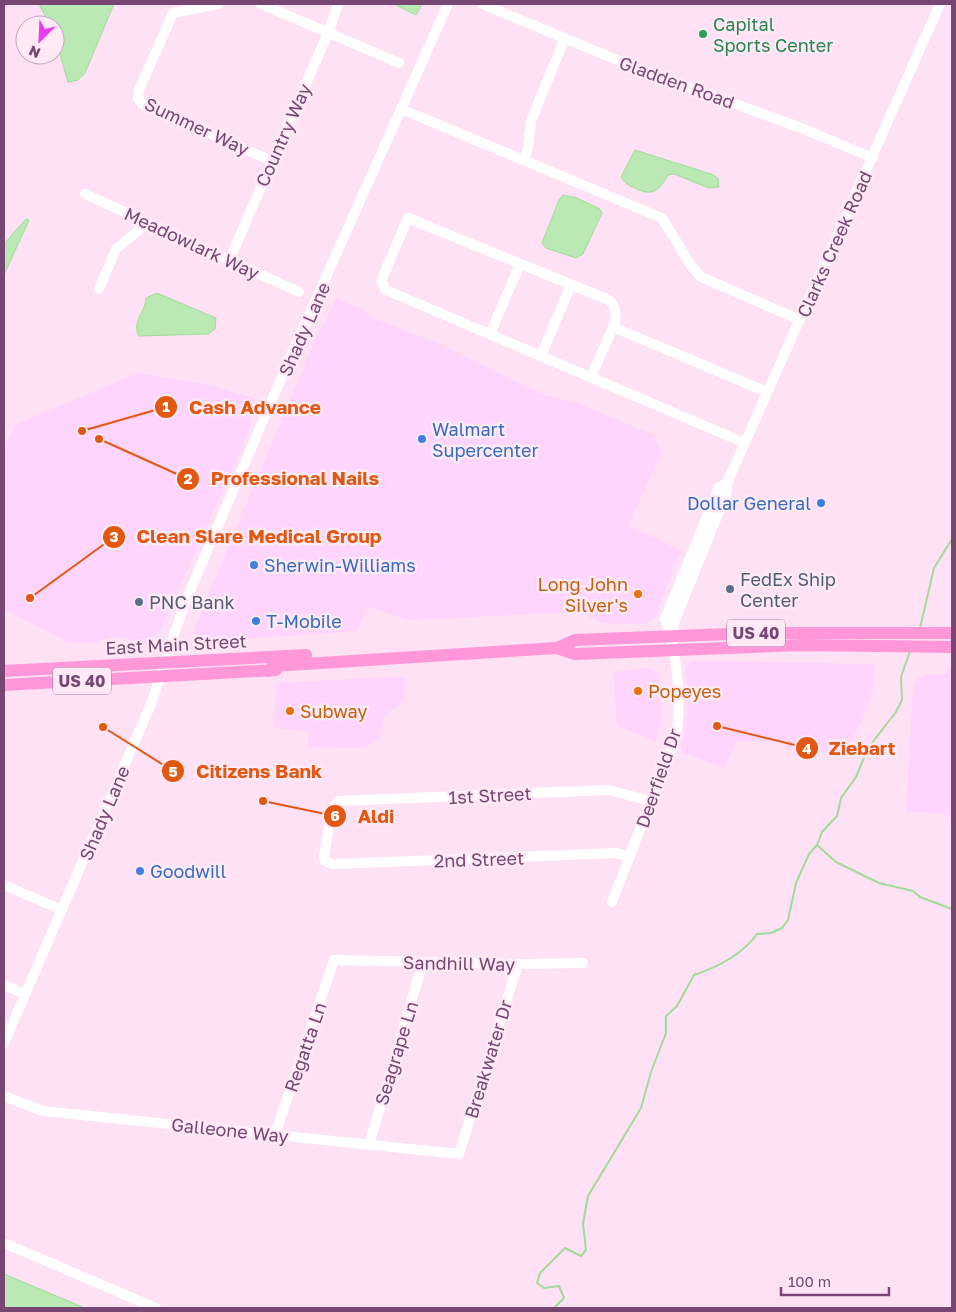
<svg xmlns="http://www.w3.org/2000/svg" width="956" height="1312" viewBox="0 0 956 1312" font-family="'Golos Text',sans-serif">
	<rect width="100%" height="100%" fill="#fee1f4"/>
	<path fill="#ffd4fd" d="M 336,299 L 361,308 L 372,318 L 438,343 L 543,395 L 577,403 L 654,435 L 661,454 L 628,526 L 680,550 L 654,620 L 645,624 L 601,623 L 580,612 L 407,620 L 368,607 L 357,631 L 203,642 L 198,640 L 194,629 L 313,345 Z
		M 138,373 L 210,385 L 255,399 L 250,426 L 244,444 L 160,630 L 145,644 L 114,636 L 93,643 L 70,643 L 4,609 L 4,451 L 15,425 Z
		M 692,661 L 875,664 L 874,685 L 863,718 L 848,747 L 834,753 L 785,749 L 786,742 L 736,741 L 725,768 L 681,752 L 688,709 L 686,668 Z
		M 648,668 L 659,674 L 662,714 L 656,741 L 617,726 L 616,715 L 614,672 Z
		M 948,669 L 952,670 L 952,818 L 945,814 L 906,811 L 913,689 L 917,679 L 930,674 L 948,674 Z
		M 392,677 L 405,678 L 404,700 L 384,717 L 382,733 L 378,740 L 364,748 L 307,747 L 309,731 L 274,728 L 276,683 Z"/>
	<path fill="#bae9b4" stroke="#a0dc99" d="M 39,4 L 114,4 L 85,73 L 78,80 L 68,82 L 55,37 L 55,25 L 50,25 Z
		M 394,4 L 422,4 L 416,15 Z
		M 635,150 L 711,174 L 718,178 L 719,187 L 709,188 L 674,174 L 668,175 C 660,189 654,197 637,189 C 630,186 625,184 621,177 Z
		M 563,195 L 577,198 L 600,209 L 602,213 L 583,254 L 576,258 L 546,248 L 542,243 L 559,200 Z
		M 26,219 L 29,220 L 4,275 L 4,244 Z
		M 157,293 L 216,318 L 215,329 L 208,334 L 139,336 C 131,322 146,311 146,298 Z
		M 4,1274 L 85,1308 L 4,1308 Z"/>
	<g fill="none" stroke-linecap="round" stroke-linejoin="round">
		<path stroke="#a0dc99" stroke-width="2" d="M 920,628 L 934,568 L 952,539
			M 817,845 L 836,862 L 879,883 L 913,891 L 920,897 L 952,909
			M 554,1308 L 564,1298 L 559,1286 L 544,1288 L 537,1283 L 540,1273 L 565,1248 L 581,1256 L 586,1250 L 583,1224 L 588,1196 L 641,1108 L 651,1072 L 666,1033 L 666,1016 L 677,1006 L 694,975 C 718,967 742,955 757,934 L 771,933 L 782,928 L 788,920 L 796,883 L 809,854 L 817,845 L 822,832 L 837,816 L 841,798 L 856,777 L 868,748 L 896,712 L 902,700 L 901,677 L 910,651"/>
		<path stroke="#fff" stroke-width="10" d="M 218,4 L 173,13 L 139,90 L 138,98 L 142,104 L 272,161
			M 261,4 L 399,63
			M 482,4 L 639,69 L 799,127 L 873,158
			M 401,109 L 662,218 L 692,267 L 701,277 L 800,320
			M 524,159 L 528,149 L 531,121 L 565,38
			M 85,194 L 299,292
			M 229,261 L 328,33 L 338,4
			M 99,289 L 116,249 L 146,224
			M 490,334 L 520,264
			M 541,356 L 571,285
			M 591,377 L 613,327
			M 745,443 L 386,290 L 381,281 L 408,218 L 609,300 C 617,308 617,317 613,327 L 767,392
			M 671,636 L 675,620 L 727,492 L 727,483 L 940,4
			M 630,857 L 617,853 L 333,864 L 325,861 L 324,856 L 332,809 L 338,801 L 609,790 L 650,801
			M 4,885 L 62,910
			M 612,902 L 676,736 C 682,703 677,651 665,619 L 719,487 L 727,483
			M 4,985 L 25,994
			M 4,1043 L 151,704 L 184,605 L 292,353 L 448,4
			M 4,1096 L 43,1111 L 459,1154 L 518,964
			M 275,1135 L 334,960 L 518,964 L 583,963
			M 369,1145 L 423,962
			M 4,1243 L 156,1308"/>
		<path stroke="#ff97d9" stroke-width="12" d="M 557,648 L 575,654 L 801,645 L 952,647
			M 4,671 L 306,655
			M 269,671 L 273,666 L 557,648 L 575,640 L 755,633 L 952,633
			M 4,685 L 276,670"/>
	</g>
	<circle fill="#2e9e5b" stroke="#ffe9f7" stroke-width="2" cx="703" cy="34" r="5"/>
	<g fill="#3f7fe0" stroke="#ffe9f7" stroke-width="2">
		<circle cx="422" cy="439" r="5"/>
		<circle cx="821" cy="503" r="5"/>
		<circle cx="254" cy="565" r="5"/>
		<circle cx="256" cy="621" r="5"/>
		<circle cx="140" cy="871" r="5"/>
	</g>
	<g fill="#5c6f8a" stroke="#ffe9f7" stroke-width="2">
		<circle cx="730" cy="589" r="5"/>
		<circle cx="139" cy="602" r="5"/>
	</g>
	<g fill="#e8710a" stroke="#ffe9f7" stroke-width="2">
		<circle cx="638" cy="594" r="5"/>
		<circle cx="638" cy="691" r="5"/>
		<circle cx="290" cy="711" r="5"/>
	</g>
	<g text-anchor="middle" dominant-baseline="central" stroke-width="5" stroke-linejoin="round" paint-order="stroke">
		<g fill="#ffe9f7" stroke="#a0779b" stroke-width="1">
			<rect x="727" y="619.5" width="58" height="27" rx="4"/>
			<rect x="53" y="667.5" width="58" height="27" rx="4"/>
		</g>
		<g font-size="16" font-weight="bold" fill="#784673">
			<text x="756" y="633">US 40</text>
			<text x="82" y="681">US 40</text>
		</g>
		<g font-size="18" fill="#27864d" stroke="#ffe9f7" text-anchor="start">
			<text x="713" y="24">Capital<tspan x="713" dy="21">Sports Center</tspan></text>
		</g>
		<g font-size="18" fill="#784673" stroke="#ffe9f7">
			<text transform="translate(677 82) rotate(20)">Gladden Road</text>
			<text transform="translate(197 126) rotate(25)">Summer Way</text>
			<text transform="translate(283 135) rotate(-66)">Country Way</text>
			<text transform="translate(192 243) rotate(25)">Meadowlark Way</text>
			<text transform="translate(834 244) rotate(-66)">Clarks Creek Road</text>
			<text transform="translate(304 329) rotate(-66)">Shady Lane</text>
			<text transform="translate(176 644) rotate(-3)">East Main Street</text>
			<text transform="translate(658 778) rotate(-71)">Deerfield Dr</text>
			<text transform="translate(490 795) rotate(-3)">1st Street</text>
			<text transform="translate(104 813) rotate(-67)">Shady Lane</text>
			<text transform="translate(479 859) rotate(-2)">2nd Street</text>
			<text transform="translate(459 963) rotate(1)">Sandhill Way</text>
			<text transform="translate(305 1047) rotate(-71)">Regatta Ln</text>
			<text transform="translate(396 1053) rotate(-73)">Seagrape Ln</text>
			<text transform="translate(488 1059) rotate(-73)">Breakwater Dr</text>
			<text transform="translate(230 1130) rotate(6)">Galleone Way</text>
		</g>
		<g font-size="18" fill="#366cbe" stroke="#ffe9f7" text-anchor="start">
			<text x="432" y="429">Walmart<tspan x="432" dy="21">Supercenter</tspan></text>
			<text x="811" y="503" text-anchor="end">Dollar General</text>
			<text x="264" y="565">Sherwin-Williams</text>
			<text x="266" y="621">T-Mobile</text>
			<text x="150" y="871">Goodwill</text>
		</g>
		<g font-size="18" fill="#4e5e75" stroke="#ffe9f7" text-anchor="start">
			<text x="740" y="579">FedEx Ship<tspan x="740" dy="21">Center</tspan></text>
			<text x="149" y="602">PNC Bank</text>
		</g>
		<g font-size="18" fill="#c56008" stroke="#ffe9f7" text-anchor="start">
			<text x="628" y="584" text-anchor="end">Long John<tspan x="628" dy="21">Silver's</tspan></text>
			<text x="648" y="691">Popeyes</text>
			<text x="300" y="711">Subway</text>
		</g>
	</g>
	<path fill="none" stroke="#e25811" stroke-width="2" d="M82 431L166 407M99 439L188 479M30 598L114 537M717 726L807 748M103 727L173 771M263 801L335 816"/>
	<g fill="#e25811" stroke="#ffe9f7" stroke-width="2">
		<circle cx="82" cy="431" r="5"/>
		<circle cx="99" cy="439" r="5"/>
		<circle cx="30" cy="598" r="5"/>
		<circle cx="717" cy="726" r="5"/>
		<circle cx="103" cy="727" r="5"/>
		<circle cx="263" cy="801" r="5"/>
		<circle cx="166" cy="407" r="12"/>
		<circle cx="188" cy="479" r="12"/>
		<circle cx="114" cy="537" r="12"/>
		<circle cx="807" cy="748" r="12"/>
		<circle cx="173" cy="771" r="12"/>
		<circle cx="335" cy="816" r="12"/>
	</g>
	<g font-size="15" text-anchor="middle" font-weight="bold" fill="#fff">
		<text x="166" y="412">1</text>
		<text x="188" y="484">2</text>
		<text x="114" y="542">3</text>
		<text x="807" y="754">4</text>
		<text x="173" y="777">5</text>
		<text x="335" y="821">6</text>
	</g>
	<g font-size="19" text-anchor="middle" font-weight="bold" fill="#e25811" stroke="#ffe9f7" stroke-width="5" stroke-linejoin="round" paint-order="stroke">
		<text x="255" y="414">Cash Advance</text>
		<text x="295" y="485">Professional Nails</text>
		<text x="259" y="543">Clean Slare Medical Group</text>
		<text x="862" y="755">Ziebart</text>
		<text x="259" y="778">Citizens Bank</text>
		<text x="376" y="823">Aldi</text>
	</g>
	<rect width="956" height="1312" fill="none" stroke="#784673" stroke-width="10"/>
	<g transform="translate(40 40) rotate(204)"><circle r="24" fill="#ffe9f7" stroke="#c9a8c2"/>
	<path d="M0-4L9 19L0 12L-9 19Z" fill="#ec3bf3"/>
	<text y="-8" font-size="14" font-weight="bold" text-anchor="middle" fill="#784673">N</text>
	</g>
	<path d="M781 1287v8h108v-8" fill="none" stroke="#784673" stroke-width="2.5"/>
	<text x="788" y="1287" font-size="15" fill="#784673" stroke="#ffe9f7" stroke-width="4" paint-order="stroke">100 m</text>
</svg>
